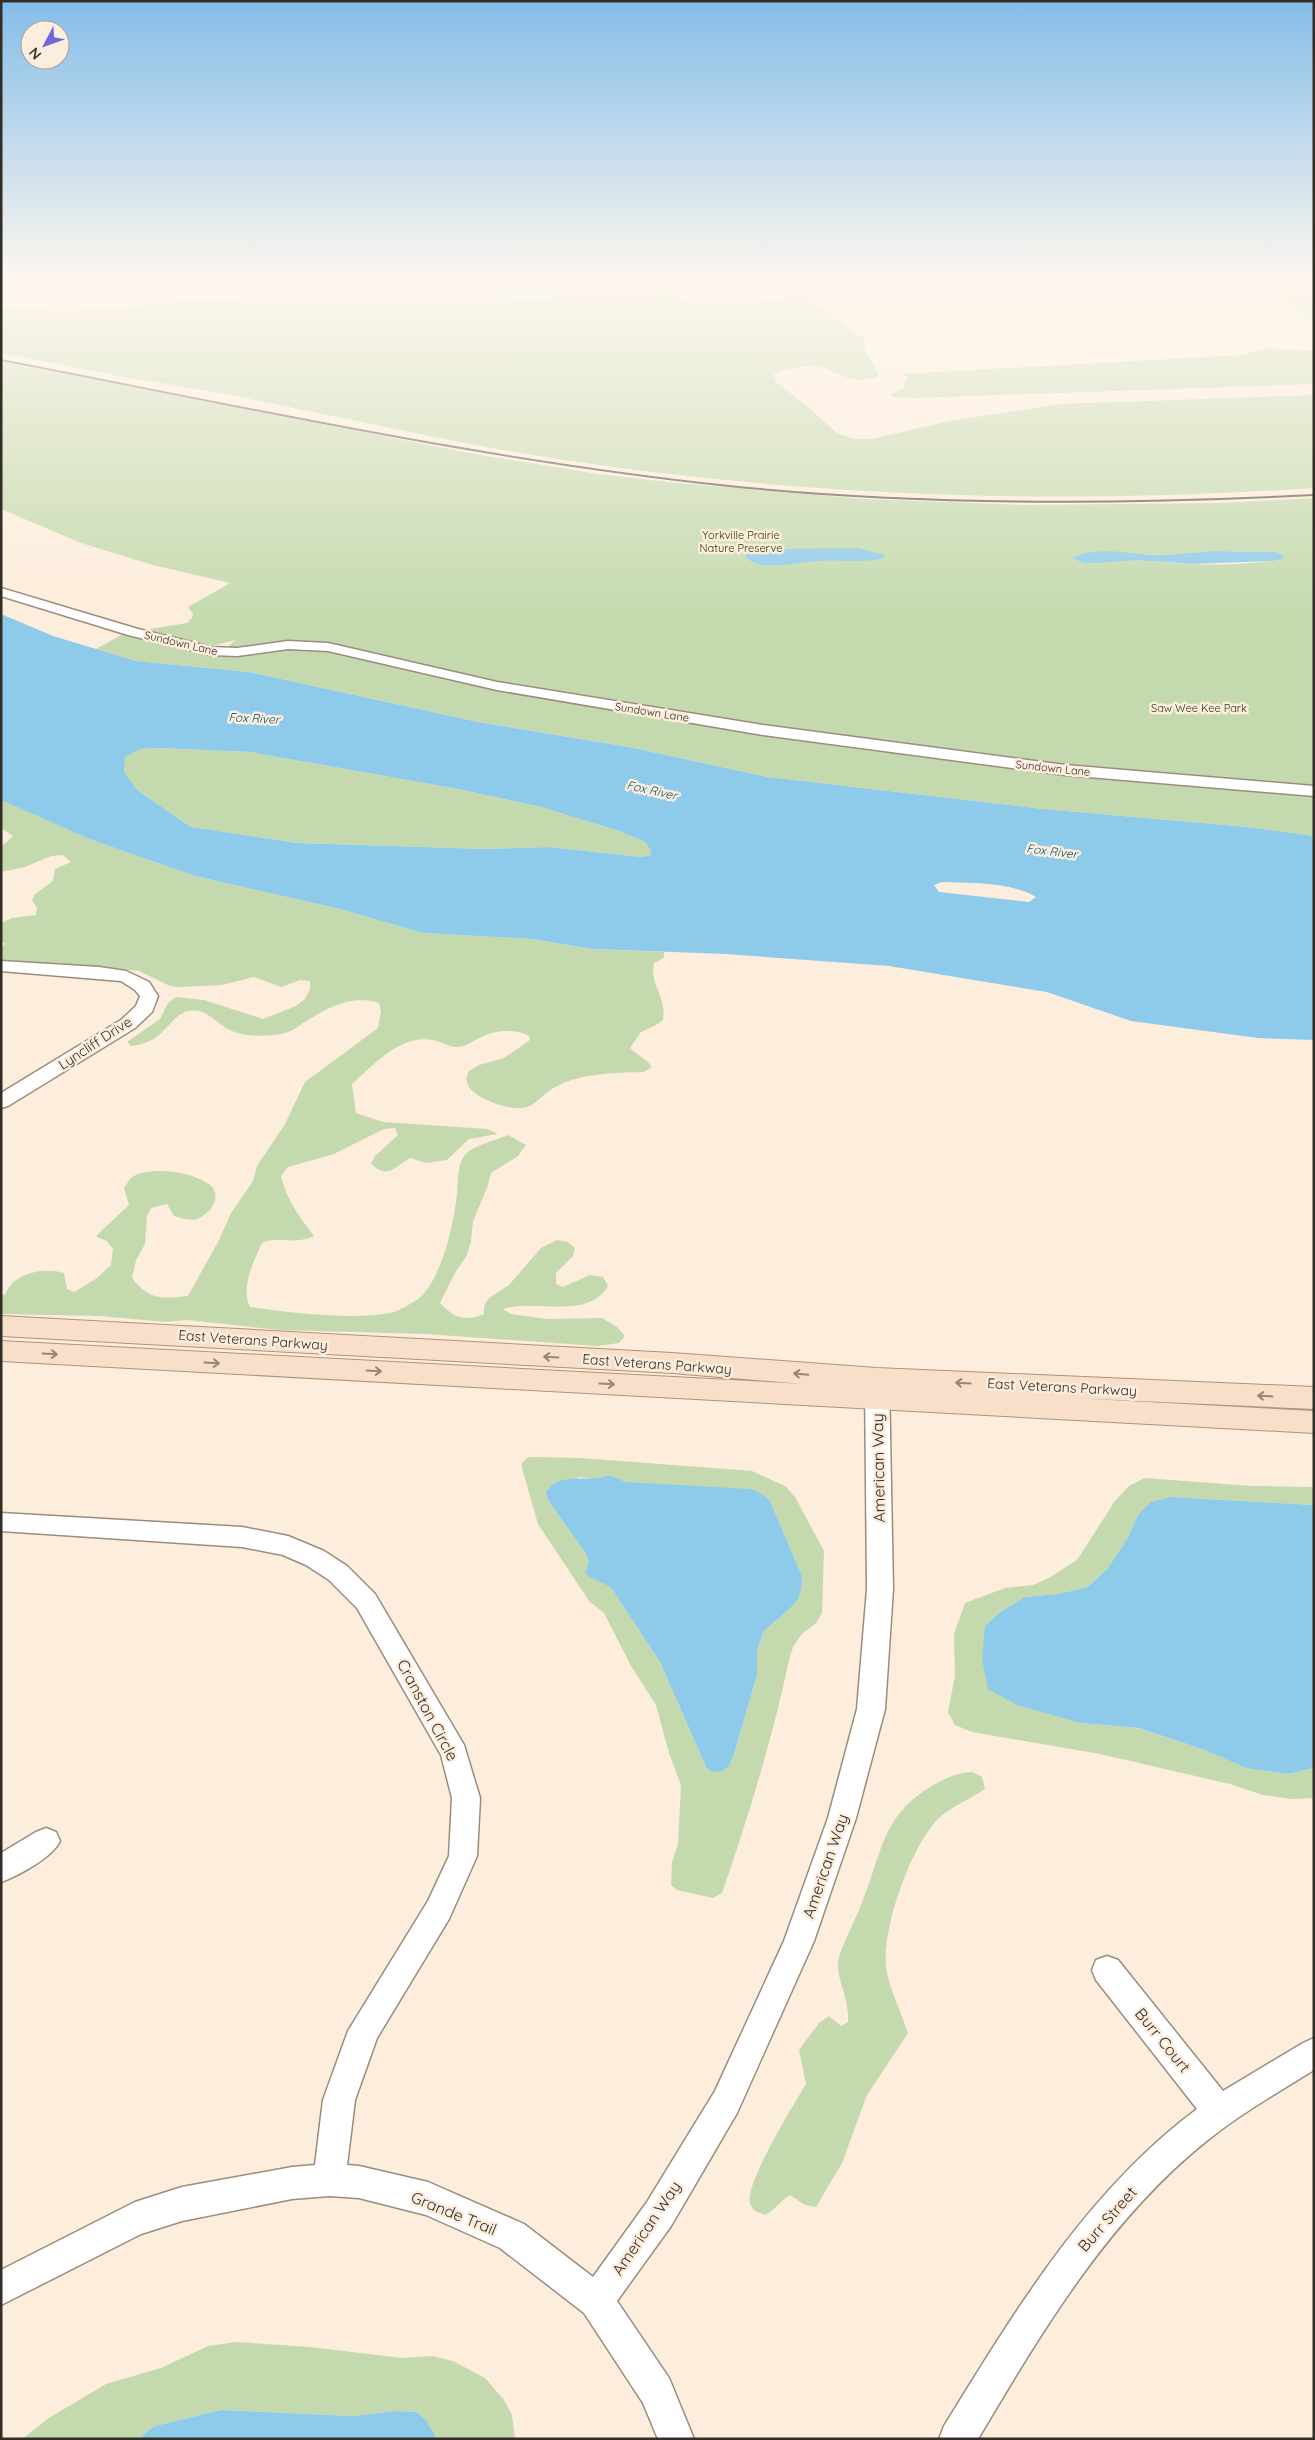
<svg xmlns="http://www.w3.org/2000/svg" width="1315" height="2440" viewBox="0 0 1315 2440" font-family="Quicksand,sans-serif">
	<rect width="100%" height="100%" fill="#fdeddc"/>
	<path fill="#c4daae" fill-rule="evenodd" d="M 633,278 L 663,278 C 669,285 676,296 685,301 C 705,311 779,298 805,296 L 864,339 L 865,351 L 879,376 C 853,385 846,376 823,368 C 810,363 786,368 774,374 L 776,382 L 806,405 L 837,433 L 854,439 L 871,439 L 950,421 L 1061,404 L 1314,395 L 1314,488 C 1064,505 811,497 564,460 C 452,443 341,417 230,395 C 187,386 143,381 99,372 C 67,366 34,359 1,353 L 1,308 L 63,311 L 123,309 L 178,301 L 460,303 L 517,301 L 574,296 L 654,298 Z
		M 1254,278 L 1283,278 L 1314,301 L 1314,323 Z
		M 1266,348 L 1314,351 L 1314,384 L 914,398 L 893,397 L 891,395 L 905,387 L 903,384 L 908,378 L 902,374 L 1242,355 Z
		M 1,362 L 475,454 L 598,474 L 678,483 L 865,499 L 1022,505 L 1222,503 L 1314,498 L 1314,836 L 1248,827 L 1043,809 L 768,777 L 629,747 L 478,722 L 249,672 L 136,661 L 96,649 L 125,633 L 219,656 L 235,640 L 216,645 L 203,644 L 150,632 L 150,629 L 187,623 L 192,618 L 193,614 L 188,607 L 230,583 L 153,565 L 81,543 L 1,509 ZM 1213,551 L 1275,552 L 1279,560 C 1241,566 1156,568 1122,553 L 1166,555 Z
		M 158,748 L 250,752 L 458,789 L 541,807 L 619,831 L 645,842 L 650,849 L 651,855 L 641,857 L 549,847 L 485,849 L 297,843 L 191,827 L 137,790 L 123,772 L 125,757 L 140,749 Z
		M 1,800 L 89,839 L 195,876 L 340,909 L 423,933 L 531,939 L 594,949 L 664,952 L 664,958 L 654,963 C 649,985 667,996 663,1020 L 656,1025 L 641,1032 L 630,1048 L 650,1064 L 651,1068 L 643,1072 C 613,1073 577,1073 552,1089 C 541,1095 536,1106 523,1108 C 509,1110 474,1099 468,1085 C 465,1080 467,1076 469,1071 L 479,1065 L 504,1058 L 530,1040 L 529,1036 C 517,1029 496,1030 484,1036 C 477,1038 470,1044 463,1046 C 452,1050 444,1042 433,1040 C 400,1034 375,1064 352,1084 L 356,1113 L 383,1122 L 487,1129 L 498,1134 L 469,1139 L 447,1160 L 426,1163 L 410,1158 C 393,1168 389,1179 371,1164 L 375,1156 L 398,1135 L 395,1128 L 384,1129 L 334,1154 L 288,1167 L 281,1176 C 287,1201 299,1216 314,1236 C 292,1246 281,1235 262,1243 C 254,1260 240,1289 250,1307 C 290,1313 351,1320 391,1313 C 398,1311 411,1304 418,1299 C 442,1280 454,1223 457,1194 C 459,1180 456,1161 469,1151 C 480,1144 496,1140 508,1135 L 526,1145 L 518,1156 L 491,1173 L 487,1188 L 473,1221 L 471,1242 L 466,1257 L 456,1271 L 440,1303 C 454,1318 465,1322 484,1314 L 484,1306 L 489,1298 L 509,1285 L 541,1248 L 557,1240 L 568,1242 L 575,1248 L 573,1256 L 556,1273 L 556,1284 L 563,1287 L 590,1275 L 603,1277 L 608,1286 C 588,1321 534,1298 503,1309 L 511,1314 L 547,1319 L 602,1318 L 617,1327 L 625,1336 L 619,1343 L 597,1346 L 426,1334 L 279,1330 L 187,1320 L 166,1322 L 99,1316 L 1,1314 L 1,1295 L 5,1295 C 13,1273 43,1267 64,1273 L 67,1289 L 74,1292 L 97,1278 L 111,1265 L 113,1249 L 107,1241 L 97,1237 L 97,1235 L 129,1205 L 124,1188 C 127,1184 130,1178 134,1176 C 152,1166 196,1172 211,1186 C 223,1197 209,1215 197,1219 C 189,1221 181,1218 174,1216 L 167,1204 L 151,1208 L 147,1216 L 145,1244 L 136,1260 L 132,1278 C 149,1300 162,1299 188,1296 L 219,1240 L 231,1213 L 253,1181 L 257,1166 L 285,1124 L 305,1082 L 378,1028 L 381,1011 L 379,1003 C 354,994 330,1006 308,1020 C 300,1024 294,1031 285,1033 C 270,1037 246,1037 232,1031 C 216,1025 208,1007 188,1011 C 167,1017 167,1042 131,1046 L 127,1042 L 160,1019 L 168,1003 L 176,997 L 204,1000 L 263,1019 L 296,1006 L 305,999 L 310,989 L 310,981 L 300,980 L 281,987 L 254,977 L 222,985 L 178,987 L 170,986 L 139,971 L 103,967 L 1,961 L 1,949 L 5,943 L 1,941 L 1,923 L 12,918 L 36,915 L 37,908 L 32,900 L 35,894 L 53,881 L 55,869 L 71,862 L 63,855 L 51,856 L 25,867 L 1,872 L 1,847 L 13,836 L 1,828 Z
		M 528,1457 L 581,1458 L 752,1471 L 785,1486 L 795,1497 L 824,1551 L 822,1613 L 816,1623 L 803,1633 L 794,1645 L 790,1656 C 773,1736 749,1815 722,1893 L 713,1898 L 677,1890 L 671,1885 L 672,1862 L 678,1844 L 681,1785 L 669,1753 L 656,1705 L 631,1666 L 604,1613 L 589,1601 L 538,1524 L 522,1468 L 522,1463 ZM 609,1475 L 626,1482 L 761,1494 L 770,1501 L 802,1576 L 798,1600 L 764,1631 L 757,1650 L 757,1675 L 734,1754 L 706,1767 L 660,1662 L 612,1589 C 604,1582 592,1580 585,1573 L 590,1562 L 586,1554 L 548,1500 L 579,1477 L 599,1479 Z
		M 1145,1478 L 1251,1486 L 1314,1487 L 1314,1505 L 1172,1497 L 1138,1515 L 1127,1539 L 1108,1568 L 1088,1587 L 1058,1594 L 1025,1597 L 1000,1612 L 985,1626 L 1081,1723 L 1137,1728 L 1202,1749 L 1246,1768 L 1288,1774 L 1314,1768 L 1314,1798 L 1292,1799 L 1263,1795 L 1230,1784 L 1100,1754 L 972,1732 L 955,1725 L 948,1712 L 955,1676 L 954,1634 L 965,1603 L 1005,1588 L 1033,1585 L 1049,1578 L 1077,1560 L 1115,1501 L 1129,1486 Z
		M 972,1772 L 982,1777 L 985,1789 C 972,1798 949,1808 939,1818 C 911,1845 882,1928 886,1967 C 888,1985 902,2014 908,2033 L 867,2095 L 842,2163 L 816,2207 L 805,2205 L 790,2195 C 780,2201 775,2210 765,2215 C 758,2212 752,2211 750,2203 C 744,2185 794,2104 806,2084 L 799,2050 L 819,2023 L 829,2016 L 841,2026 L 848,2022 C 850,2001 836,1977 838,1962 C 840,1949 857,1917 862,1902 C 882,1854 881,1817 930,1787 C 944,1779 955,1773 972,1772 Z
		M 237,2342 L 310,2347 L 402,2358 L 432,2356 L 453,2361 L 485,2378 L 504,2400 L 512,2415 L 515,2439 L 437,2439 L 426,2420 L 415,2412 L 397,2411 L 352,2416 L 221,2410 L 155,2426 L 137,2439 L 22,2439 L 49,2418 L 106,2384 L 161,2368 L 208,2346 Z"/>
	<path fill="#8ecbea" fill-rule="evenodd" d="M 379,278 L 412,278 L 438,283 L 467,283 L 496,279 L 531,283 L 557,281 L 567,285 L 562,291 L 503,297 L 458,288 L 417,292 L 374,287 L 368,282 L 368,280 Z
		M 858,548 L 885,555 L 884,558 C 859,564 842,559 819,561 C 802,561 755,574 745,555 L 768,549 Z
		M 1213,551 L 1275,552 L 1283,556 L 1283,559 L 1273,561 L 1191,564 L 1138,560 L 1096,563 L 1084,563 L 1072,558 C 1100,544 1136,556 1166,555 C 1181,554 1197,552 1213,551 Z
		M 1,614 L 53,636 L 136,661 L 249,672 L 478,722 L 629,747 L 768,777 L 1043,809 L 1248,827 L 1314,836 L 1314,1040 L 1258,1038 L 1131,1021 L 1047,992 L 889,966 L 726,954 L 593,949 L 531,939 L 423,933 L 340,909 L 195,876 L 89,839 L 1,800 ZM 159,748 L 250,752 L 458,789 L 541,807 L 619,831 L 645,842 L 650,849 L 651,855 L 641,857 L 549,847 L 485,849 L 297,843 L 191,827 L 137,790 L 124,772 L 125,757 L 140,749 ZM 942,882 C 969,883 1013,882 1036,897 L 1029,902 L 939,892 L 934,885 Z
		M 609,1475 L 626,1482 L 751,1489 L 762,1494 L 770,1501 L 802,1576 L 801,1589 L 798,1600 L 790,1608 L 764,1631 L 757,1650 L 757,1675 L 734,1754 L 728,1767 L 721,1771 L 713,1772 L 706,1767 L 660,1662 L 612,1589 C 604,1582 591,1580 585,1573 L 589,1562 L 586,1554 L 548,1500 L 546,1492 C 561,1470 589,1484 609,1475 Z
		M 1172,1497 L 1314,1505 L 1314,1768 L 1288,1774 L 1246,1768 L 1202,1749 L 1138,1728 L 1081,1723 L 1017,1705 L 988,1689 L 982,1659 L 985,1626 L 1000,1612 L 1025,1597 L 1058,1594 L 1088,1587 L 1108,1568 L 1127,1539 L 1138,1515 L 1151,1502 Z
		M 221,2410 L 352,2416 L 397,2411 L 416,2412 L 426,2420 L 437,2439 L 137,2439 L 155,2426 Z"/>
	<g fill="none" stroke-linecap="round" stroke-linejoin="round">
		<defs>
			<path id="minor" d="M 1,588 L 138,629 L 211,647 L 237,648 L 288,641 L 328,643 L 497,682 L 763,725 L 1065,765 L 1314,786 L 1314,796 L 1065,775 L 763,735 L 497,690 L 328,651 L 288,649 L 237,656 L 211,655 L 128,635 L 1,596 Z
				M 1,961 L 99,967 L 126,971 L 149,982 L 158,996 L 152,1012 L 135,1028 L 8,1106 L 1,1108 L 1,1093 L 121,1020 L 136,1006 L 140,996 L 135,990 L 121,981 L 1,971 Z
				M 877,1372 L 885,1374 L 889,1380 L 893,1589 L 885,1709 L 856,1818 L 814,1941 L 737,2113 L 671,2226 L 617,2301 L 669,2378 L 694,2439 L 658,2439 L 643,2403 L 584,2313 L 500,2248 L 426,2215 L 359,2198 L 329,2196 L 292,2199 L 182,2221 L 141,2234 L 1,2305 L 1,2270 L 135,2202 L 182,2187 L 292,2167 L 315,2165 L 323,2100 L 348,2031 L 428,1901 L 449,1856 L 452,1798 L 441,1755 L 357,1608 L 329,1580 L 306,1565 L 283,1555 L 242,1547 L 1,1531 L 1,1513 L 242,1527 L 288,1536 L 324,1551 L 347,1566 L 375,1594 L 464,1745 L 480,1798 L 477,1856 L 449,1919 L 377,2038 L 355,2100 L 347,2165 L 359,2166 L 428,2182 L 524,2224 L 593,2277 L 647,2202 L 715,2091 L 784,1941 L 828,1818 L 857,1709 L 867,1589 L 865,1380 L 869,1374 Z
				M 46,1828 L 56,1832 L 60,1841 C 53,1857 18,1876 1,1882 L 1,1853 L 36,1832 Z
				M 1107,1956 L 1118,1960 L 1223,2091 L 1303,2043 L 1314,2038 L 1314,2070 C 1278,2092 1242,2113 1209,2139 C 1109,2218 1042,2331 978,2439 L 939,2439 L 944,2426 C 1015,2311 1087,2191 1197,2109 L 1096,1980 L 1092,1970 L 1096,1960 Z"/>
			<path id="major" d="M 1,1316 L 672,1353 L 877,1368 L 1314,1387 L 1314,1409 L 1073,1398 L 1314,1411 L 1314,1433 L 1,1361 L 1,1341 L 804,1384 L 672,1373 L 1,1336 Z"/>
		</defs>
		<use href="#minor" stroke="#9b8c7d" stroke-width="3"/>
		<use href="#major" stroke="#b0937a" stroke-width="2"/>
		<use href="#minor" fill="#fff" fill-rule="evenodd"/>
		<use href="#major" fill="#f8dfca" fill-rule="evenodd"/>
		<path stroke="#635a52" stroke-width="2" d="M 1,360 C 243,407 484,460 729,486 C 923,506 1119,505 1314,495"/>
	</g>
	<defs><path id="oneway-shaft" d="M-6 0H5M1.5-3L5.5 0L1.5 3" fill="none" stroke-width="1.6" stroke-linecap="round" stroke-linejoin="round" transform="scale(1.25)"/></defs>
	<g stroke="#968678">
		<use href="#oneway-shaft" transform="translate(50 1354) rotate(3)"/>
		<use href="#oneway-shaft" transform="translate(551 1357) rotate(-177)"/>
		<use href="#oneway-shaft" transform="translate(212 1363) rotate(3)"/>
		<use href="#oneway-shaft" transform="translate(374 1371) rotate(3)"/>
		<use href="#oneway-shaft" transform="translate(801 1374) rotate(-175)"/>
		<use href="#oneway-shaft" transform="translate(963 1383) rotate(-177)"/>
		<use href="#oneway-shaft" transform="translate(607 1384) rotate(3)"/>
		<use href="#oneway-shaft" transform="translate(1265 1396) rotate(-177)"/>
	</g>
	<linearGradient id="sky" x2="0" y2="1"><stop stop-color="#84bde9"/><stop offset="0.45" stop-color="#fef7ef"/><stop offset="1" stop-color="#fef7ef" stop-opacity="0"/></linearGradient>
	<rect width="1315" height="620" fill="url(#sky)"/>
	<g text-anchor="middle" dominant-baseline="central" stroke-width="5" stroke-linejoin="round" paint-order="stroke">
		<g font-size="11" fill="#263c01" stroke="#fdeddc">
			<text x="741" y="535">Yorkville Prairie<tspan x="741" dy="13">Nature Preserve</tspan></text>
			<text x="1199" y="708">Saw Wee Kee Park</text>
		</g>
		<g font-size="11" fill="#332d27" stroke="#fdeddc">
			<text transform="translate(181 643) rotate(13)">Sundown Lane</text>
			<text transform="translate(652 712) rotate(9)">Sundown Lane</text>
			<text transform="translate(1053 768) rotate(6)">Sundown Lane</text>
		</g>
		<g font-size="12" font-style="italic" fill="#025674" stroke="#fdeddc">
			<text transform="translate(254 718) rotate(3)">Fox River</text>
			<text transform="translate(652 790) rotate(13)">Fox River</text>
			<text transform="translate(1052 851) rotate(7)">Fox River</text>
		</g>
		<g font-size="14" fill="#332d27" stroke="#fdeddc">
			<text transform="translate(95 1043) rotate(-33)">Lyncliff Drive</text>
			<text transform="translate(253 1340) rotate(4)">East Veterans Parkway</text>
			<text transform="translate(657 1364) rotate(4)">East Veterans Parkway</text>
			<text transform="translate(1062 1387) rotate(3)">East Veterans Parkway</text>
		</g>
		<g font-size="16" fill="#332d27" stroke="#fdeddc">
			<text transform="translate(878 1468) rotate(-91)">American Way</text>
			<text transform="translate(428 1710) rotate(62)">Cranston Circle</text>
			<text transform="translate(825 1866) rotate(-71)">American Way</text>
			<text transform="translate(1163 2040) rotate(51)">Burr Court</text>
			<text transform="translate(454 2213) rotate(22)">Grande Trail</text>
			<text transform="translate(1107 2219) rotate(-49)">Burr Street</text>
			<text transform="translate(646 2228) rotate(-56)">American Way</text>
		</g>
	</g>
	<rect width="1315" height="2440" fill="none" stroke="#332d27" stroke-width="5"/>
	<g transform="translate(45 45) rotate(229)"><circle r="24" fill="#fdeddc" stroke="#aca094"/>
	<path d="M0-4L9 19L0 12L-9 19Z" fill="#6f67e1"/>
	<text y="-8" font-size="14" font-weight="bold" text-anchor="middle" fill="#332d27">N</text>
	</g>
</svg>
